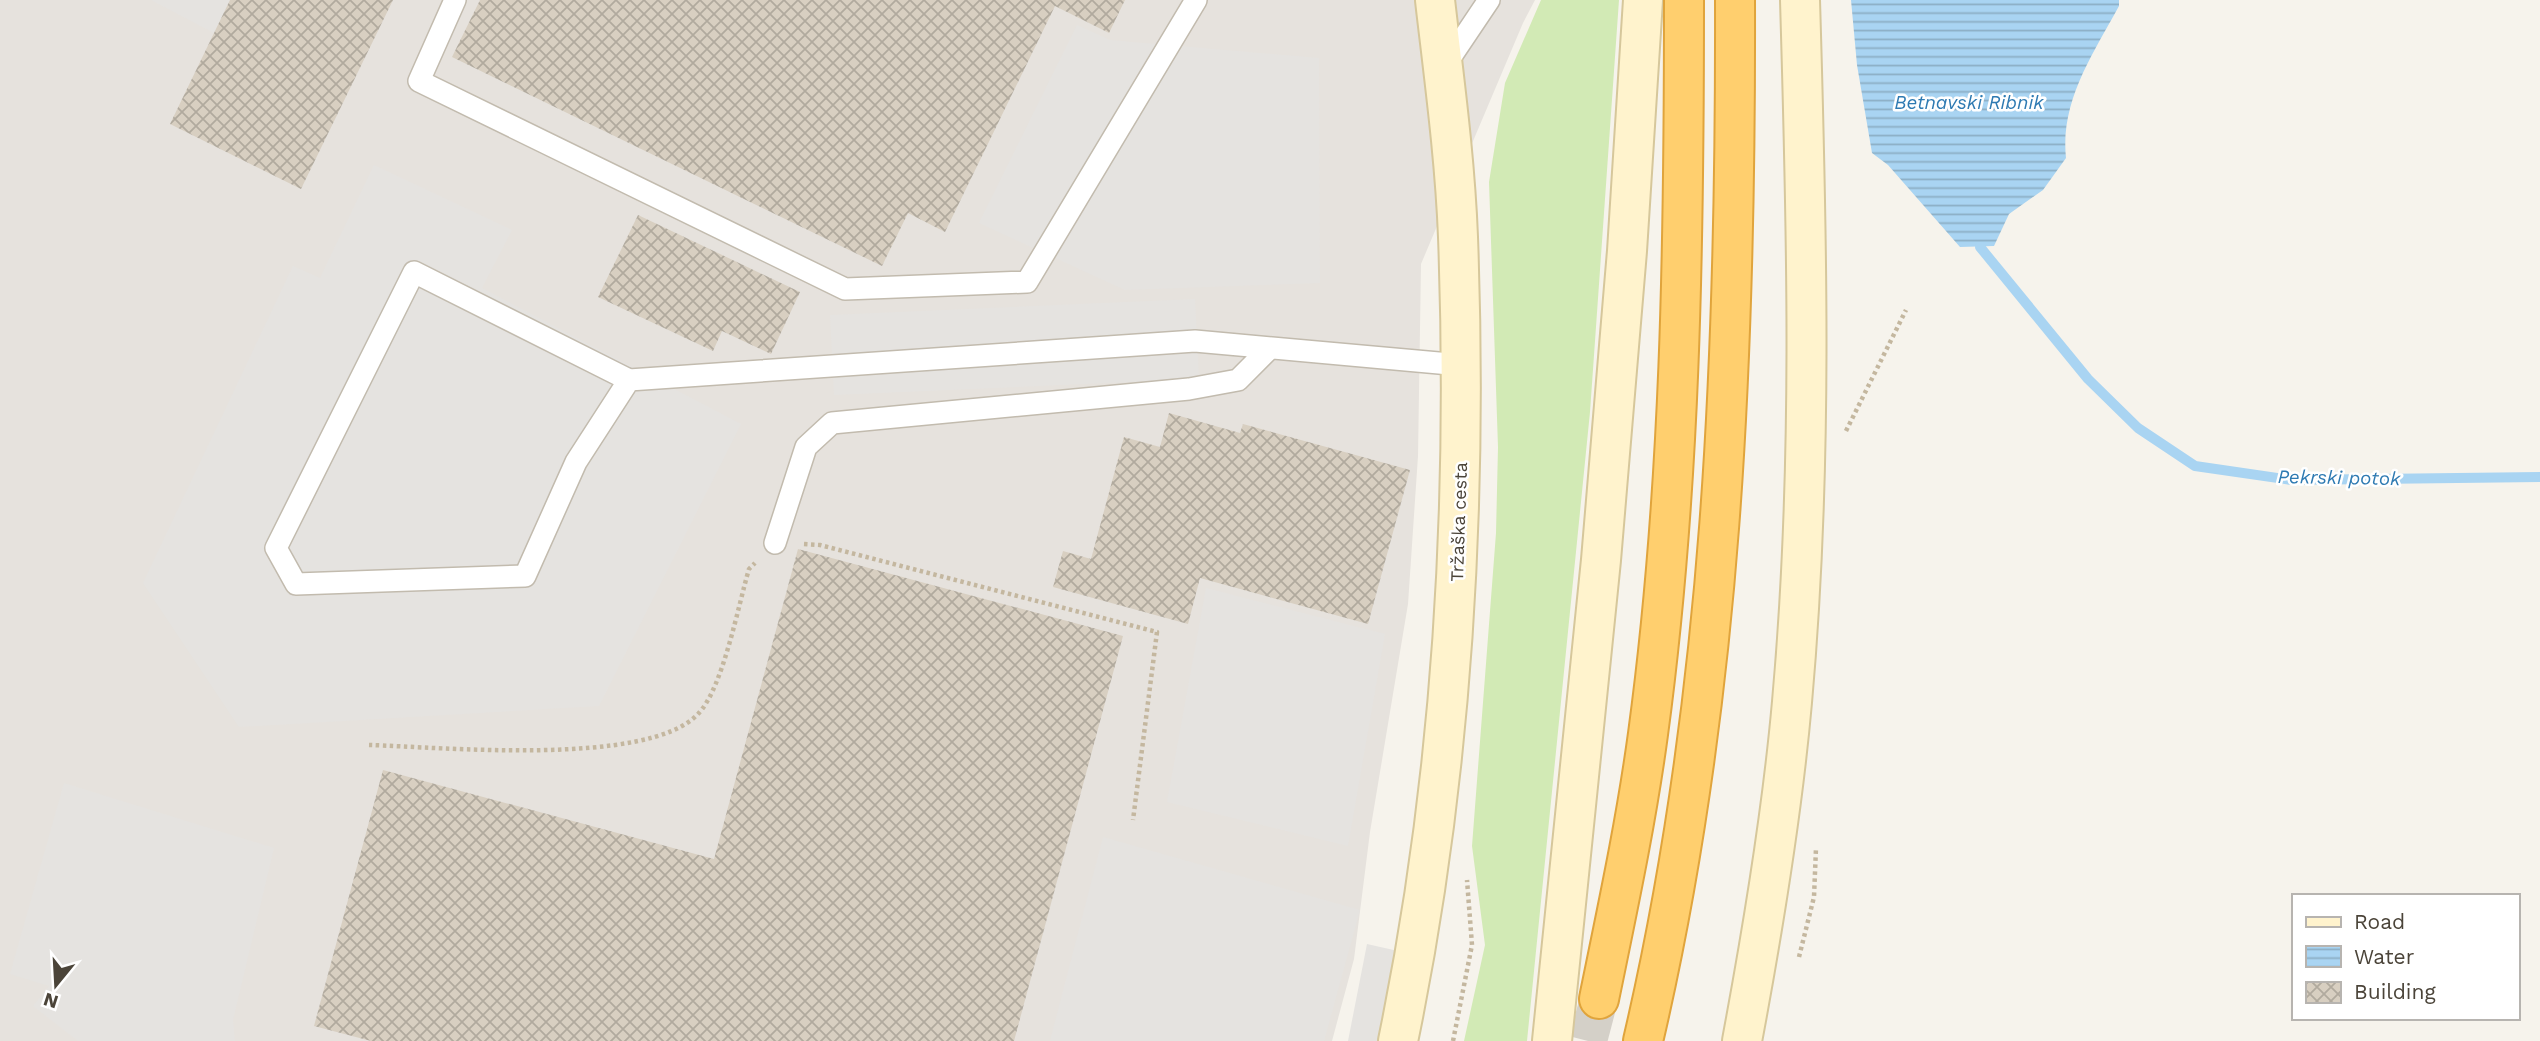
<svg xmlns="http://www.w3.org/2000/svg" width="2540" height="1041" font-family="'Work Sans',sans-serif">
<defs>
<pattern id="water-rules" width="6" height="5" patternUnits="userSpaceOnUse" patternTransform="scale(1.75)"><rect width="6" height="5" fill="#a9d4f2"/><path d="M0 2.5h6" fill="none" stroke="#8caec5"/></pattern>
<pattern id="building-cross-hatch" width="8" height="8" patternUnits="userSpaceOnUse" patternTransform="scale(1.75)"><rect width="8" height="8" fill="#d8cfc1"/><path d="M0 0l8 8M0 8l8-8" fill="none" stroke="#b1aa9e"/></pattern>
</defs>
<rect width="100%" height="100%" fill="#f6f3ec"/>
<!-- industrial -->
<path fill="#e6e2dd" d="M0,0H1535L1523,23L1421,264L1418,456L1408,604L1370,832L1354,959L1332,1041H0Z"/>
<!-- grass -->
<path fill="#d2eab5" d="M1541,0H1619L1590,412L1527,1041H1464L1485,945L1472,846L1496,533L1498,447L1489,182L1505,83Z"/>
<!-- parking -->
<path fill="#e5e3e0" d="M151,0H230L214,33Z
M1077,25L1110,40L1319,58L1320,283L1125,290L979,223Z
M374,165L512,230L482,288L741,424L599,706L239,727L143,583L293,266L320,278Z
M1195,299L1199,379L834,395L830,315Z
M1206,588L1385,634L1348,846L1167,802Z
M64,783L274,848L233,1020L235,1041H78L33,1006L49,986L10,974Z
M1103,837L1360,910L1324,1041H1050Z
M1367,944L1398,951L1380,1041H1348Z"/>
<!-- water -->
<path fill="url(#water-rules)" d="M1851,0H2119V6C2093,54 2060,101 2066,158L2043,190L2009,214L1994,246L1960,247L1888,165L1872,153L1857,65Z"/>
<g fill="none" stroke-linecap="round" stroke-linejoin="round">
<!-- stream -->
<path stroke="#a9d4f2" stroke-width="10" d="M1980,247L2088,379L2138,428L2195,466L2291,480L2540,477"/>
</g>
<!-- building -->
<path fill="url(#building-cross-hatch)" d="M230,0H393L301,189L170,124Z
M480,0H1125L1109,33L1055,6L945,232L908,213L882,266L452,57Z
M638,215L800,292L771,354L722,331L713,351L598,297Z
M1169,413L1240,433L1243,424L1410,470L1368,624L1200,578L1188,624L1053,587L1063,551L1091,559L1124,437L1160,447Z
M798,549L1123,636L1014,1041H371L314,1026L383,770L714,859Z"/>
<g fill="none" stroke-linecap="round" stroke-linejoin="round">
<!-- highway-tunnel -->
<path stroke="#d4d0c8" stroke-width="38" stroke-dasharray="38 19" stroke-linecap="butt" d="M1588,1041L1599,999"/>
<!-- lane casing -->
<g stroke="#c2bbae" stroke-width="24">
<path id="lane" d="M455,0L419,81L845,289L1027,282L1196,0
M1444,67L1489,0
M629,380L576,462L525,576L296,584L276,548L414,272L629,380L1195,341L1461,365
M775,543L806,447L832,423L1189,389L1238,380L1270,348"/>
</g>
<!-- secondary casing -->
<g stroke="#d6c79b" stroke-width="42">
<path id="secondary" d="M1398,1041C1453,776 1468,507 1458,237C1455,158 1444,78 1435,0
M1552,1041L1601,560L1627,251L1643,0
M1742,1041C1763,929 1782,815 1792,702C1813,469 1807,234 1800,0"/>
</g>
<!-- highway casing -->
<g stroke="#e0a43c" stroke-width="42">
<path id="highway" d="M1599,999C1617,911 1636,823 1648,734C1681,490 1684,245 1684,0
M1643,1041C1723,699 1736,350 1735,0"/>
</g>
<!-- path -->
<path stroke="#c4b79f" stroke-width="4.5" stroke-dasharray="3.5 3.5" stroke-linecap="butt" d="M1846,431L1906,310
M804,544L820,545L1157,632L1133,820
M369,745C442,747 648,767 698,714C723,688 738,606 749,569L755,563
M1799,957L1814,897L1816,848
M1453,1041L1472,945L1467,880"/>
<!-- lane -->
<use href="#lane" stroke="#fff" stroke-width="21"/>
<!-- secondary -->
<use href="#secondary" stroke="#fff3cd" stroke-width="38"/>
<!-- highway -->
<use href="#highway" stroke="#ffcf6e" stroke-width="38"/>
</g>
<g text-anchor="middle" stroke-width="5" stroke-linejoin="round" paint-order="stroke">
<!-- street labels -->
<g font-size="18" fill="#4b4439" stroke="#fff">
<text transform="translate(1459 522) rotate(-88)" y="6">Tržaška cesta</text>
</g>
<!-- water labels -->
<g font-size="19" font-style="italic" fill="#2e7ab2" stroke="#fff">
<text x="1969" y="109">Betnavski Ribnik</text>
<text transform="translate(2339 477) rotate(1)" y="7">Pekrski potok</text>
</g>
</g>
<!-- legend -->
<rect x="2292" y="894" width="228" height="126" fill="#ffffff" stroke="#b7b4b0" stroke-width="2"/>
<rect x="2306" y="917" width="35" height="10" fill="#fff3cd" stroke="#b7b4b0" stroke-width="2"/>
<text x="2354" y="929" font-size="21" fill="#4b4439">Road</text>
<rect x="2306" y="946" width="35" height="21" fill="url(#water-rules)" stroke="#b7b4b0" stroke-width="2"/>
<text x="2354" y="964" font-size="21" fill="#4b4439">Water</text>
<rect x="2306" y="982" width="35" height="21" fill="url(#building-cross-hatch)" stroke="#b7b4b0" stroke-width="2"/>
<text x="2354" y="999" font-size="21" fill="#4b4439">Building</text>
<!-- north arrow -->
<g transform="translate(56 985) rotate(198)" stroke="#ffffff" stroke-width="5" paint-order="stroke">
<path d="M0-5L12 26L0 18L-12 26Z" fill="#4b4439"/>
<text y="-10" font-size="19" font-weight="bold" text-anchor="middle" fill="#4b4439">N</text>
</g>
</svg>
